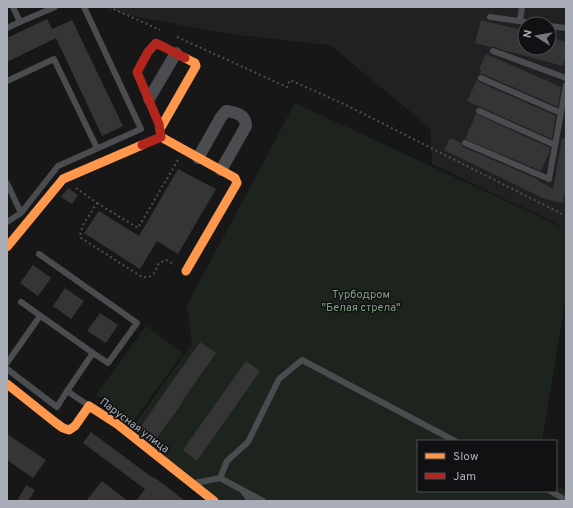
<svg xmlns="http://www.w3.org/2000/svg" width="573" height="508" font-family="Overpass,sans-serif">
<rect width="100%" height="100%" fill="#171717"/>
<!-- built -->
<path fill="#212123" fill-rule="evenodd" d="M109,7H566V228L432,164L430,128L330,45L247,36L218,32L122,14ZM525,24H549V48H525Z"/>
<!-- green -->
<path fill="#1d241e" d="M295,103L566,229V296L542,441H418V491H556V486L566,491V501H220L130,431L192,344L187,305Z
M146,326L183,353L133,422L96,395Z"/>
<!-- building -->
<path fill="#353536" d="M47,19L52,29L72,20L123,126L102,136L56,38L7,62V38Z
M481,20L525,31V48H549V37L566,42V56L563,66L503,50L495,47H491L475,43Z
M486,54L561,87L558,107L483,74H480L481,71L479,70Z
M477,80L479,82L556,116L552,139L467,101Z
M476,114L550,148L549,153L541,171L465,139Z
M450,138L461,143V145L463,147L537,179V180L553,189L562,138H566V184L563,203L545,199L444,150Z
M178,169L216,189L178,254L157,241L140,269L84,233L99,211L139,236Z
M68,188L78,195L72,204L61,197Z
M33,265L51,278L38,296L20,283Z
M65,288L84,301L71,319L53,306Z
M100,313L118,325L106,343L87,331Z
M200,342L216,353L182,401L183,402L155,440L139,429Z
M246,361L260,371L197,461L183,450Z
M91,432L153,478L154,477L185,501H136L145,489L83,443Z
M7,434L46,460L33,478L7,460Z
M102,481L128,501H86Z
M26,485L35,490L28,501H17Z"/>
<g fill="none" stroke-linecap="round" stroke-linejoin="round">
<!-- path -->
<path stroke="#4d4e52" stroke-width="2" stroke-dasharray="2 3" stroke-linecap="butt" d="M109,7L160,30
M177,37L287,87L290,80L348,106L566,216
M76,188L97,203L83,225L80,235L81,238L142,277H149L154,273L159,263L166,260L175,265
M97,203L138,228L178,160"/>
<!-- lane -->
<path stroke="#4b4c50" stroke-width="6" d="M13,7L20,22L55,7
M490,17L540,24
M520,21L522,7
M549,26L566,28
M7,28L20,22
M493,51L566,78
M481,78L561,113
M7,81L54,59L97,148
M479,111L555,145
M465,143L549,179L566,85
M7,183L21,213
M7,222L21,213L58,166L141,129L84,7
M39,254L137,323L108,363L93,353
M21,302L93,353L67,391L88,405
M7,363L40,316
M7,369L57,407L67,391
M220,478L227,461L248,442L279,379L302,360L455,441
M195,483L220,478L263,501
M243,491L250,501
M550,491L566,500"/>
<!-- street -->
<path stroke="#4b4c50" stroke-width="12" d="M149,99L176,53
M198,158L221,117L226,111C236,112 246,115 246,126L221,170"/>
<!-- slow -->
<path stroke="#ff974d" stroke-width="9" d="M160,129L196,66L195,63L185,58
M161,137L235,178L237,183L186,271
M7,247L63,179L142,145
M7,384L56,423L63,428L69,430L75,426L89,406L117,424L214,501"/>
<!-- jam -->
<path stroke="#b3261e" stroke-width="9" d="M142,145L161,137L159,124L137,72L148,52L156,43L185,58"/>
</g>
<g text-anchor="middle" stroke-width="3" stroke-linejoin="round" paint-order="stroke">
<!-- park labels -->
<g font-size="11" fill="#7fa381" stroke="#111113">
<text x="361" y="298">Турбодром<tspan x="361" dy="13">"Белая стрела"</tspan></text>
</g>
<!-- street labels -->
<g font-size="11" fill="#a8adb8" stroke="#111113">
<text transform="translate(135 425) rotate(37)" y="4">Парусная улица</text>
</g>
</g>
<!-- border -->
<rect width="573" height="508" fill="none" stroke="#a8adb8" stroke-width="16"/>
<!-- legend -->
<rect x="417" y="440" width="140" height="52" fill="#111113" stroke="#4d4f55"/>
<rect x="425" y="453" width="20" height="6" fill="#ff974d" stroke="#4d4f55"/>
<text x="453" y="460" font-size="12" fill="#a8adb8">Slow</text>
<rect x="425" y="473" width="20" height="6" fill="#b3261e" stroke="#4d4f55"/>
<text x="453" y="480" font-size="12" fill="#a8adb8">Jam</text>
<!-- north arrow -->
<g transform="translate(537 36) rotate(282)"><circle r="19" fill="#111113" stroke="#4d4f55"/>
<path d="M0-3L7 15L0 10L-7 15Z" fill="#757880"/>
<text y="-6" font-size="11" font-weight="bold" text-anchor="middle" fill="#a8adb8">N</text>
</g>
</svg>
